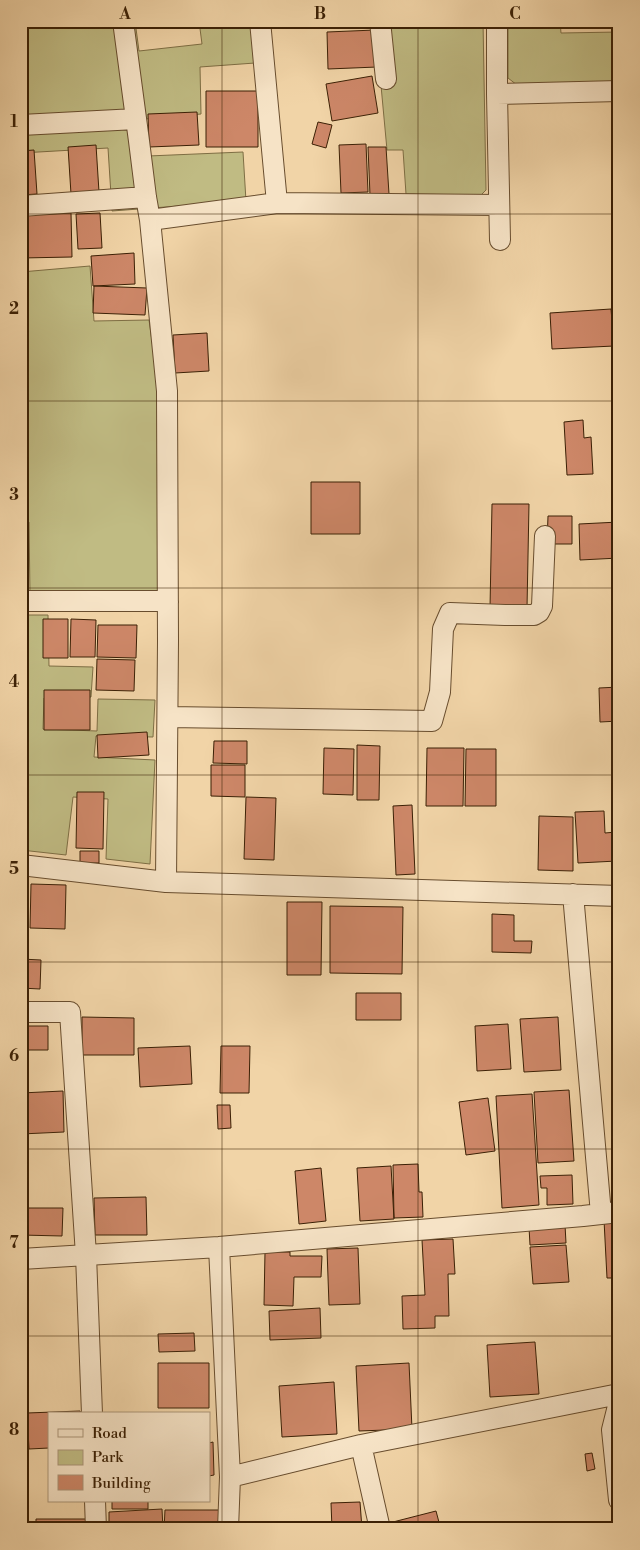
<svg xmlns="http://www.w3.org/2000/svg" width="640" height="1550" font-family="'Libre Bodoni',serif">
<rect width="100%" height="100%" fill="#f1d4a7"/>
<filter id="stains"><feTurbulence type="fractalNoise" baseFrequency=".004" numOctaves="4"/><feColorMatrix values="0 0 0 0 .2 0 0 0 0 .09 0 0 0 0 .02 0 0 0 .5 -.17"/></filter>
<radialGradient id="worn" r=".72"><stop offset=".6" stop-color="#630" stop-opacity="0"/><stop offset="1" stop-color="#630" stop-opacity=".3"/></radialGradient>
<!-- green -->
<path fill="#c0bb83" stroke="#7e6e44" d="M21,21H135L139,51L202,44L199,21H251L255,63L200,67L201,114L145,119L148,156L243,152L246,201L112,211L108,148L21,153Z
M375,21H483L486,190L481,195L406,194L403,150H387Z
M508,21H560L561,33L619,32V83L517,85L508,78Z
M90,266L94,321L149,320L160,397L163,596L30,595L29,522L21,521V272Z
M25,615H48L49,666L93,667L91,697L44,698L43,729L97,731L98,699L155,700L153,737L96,736L94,757L155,760L150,864L106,859L108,799L73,797L66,855L21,850V696L27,695Z"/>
<!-- building -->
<path fill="#cd8768" stroke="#3b2005" d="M560,21H589V23L561,24Z
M375,30L377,67L328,69L327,32Z
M372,76L378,113L332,121L326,84Z
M206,91H258V147H206Z
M197,112L199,145L149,147L148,114Z
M318,122L332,125L326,148L312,144Z
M366,144L368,192L341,193L339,145Z
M96,145L99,192L71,194L68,147Z
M368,147H386L389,194L370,195Z
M34,150L37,194L21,195V151Z
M71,213L72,257L21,258V215Z
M100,213L102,248L78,249L76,214Z
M134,253L135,284L93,286L91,256Z
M94,286L147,288L145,315L93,313Z
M611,309L614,346L552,349L550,313Z
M207,333L209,371L175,373L173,335Z
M583,420L584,438L591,437L593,474L567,475L564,422Z
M311,482H360V534H311Z
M492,504H529L527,608H490Z
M548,516H572V544H547Z
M21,520H27V535H21Z
M619,522V558L580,560L579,524Z
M21,537H25V578H21Z
M43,619H68V658H43Z
M71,619L96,620L95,657H70Z
M98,625H137L136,658L97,657Z
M97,659L135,660L134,691L96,690Z
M619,687V721L600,722L599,688Z
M44,690H90V730H44Z
M147,732L149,755L98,758L97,735Z
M214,741H247V764L213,763Z
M357,745L380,746L379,800H357Z
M324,748L354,749L353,795L323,794Z
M427,748H464L463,806H426Z
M466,749H496V806H465Z
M211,765H245V797L211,796Z
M77,792H104L103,849L76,848Z
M246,797L276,798L274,860L244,859Z
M412,805L415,874L396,875L393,806Z
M604,811L605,833L616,832L617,861L578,863L575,812Z
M613,814H619V825H613Z
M539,816L573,817V871L538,870Z
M80,851H99V863H80Z
M31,884L66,885L65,929L30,928Z
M287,902H322L321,975H287Z
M330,906L403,907L402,974L330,973Z
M492,914L514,915V941H532L531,953L492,952Z
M21,959L41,960L40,989L21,988Z
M356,993H401V1020H356Z
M82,1017L134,1018V1055H82Z
M558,1017L561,1070L524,1072L520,1019Z
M508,1024L511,1069L477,1071L475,1026Z
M22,1026H48V1050H22Z
M190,1046L192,1084L140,1087L138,1048Z
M221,1046H250L249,1093H220Z
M569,1090L574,1161L538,1163L534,1092Z
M63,1091L64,1132L21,1134V1093Z
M532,1094L539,1205L502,1208L496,1096Z
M488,1098L495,1151L466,1155L459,1102Z
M217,1105H230L231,1128L218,1129Z
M418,1164L419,1192H422L423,1217L394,1218L393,1165Z
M391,1166L394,1219L360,1221L357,1168Z
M321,1168L326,1221L299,1224L295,1171Z
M572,1175L573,1204L547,1205V1188H541L540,1176Z
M146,1197L147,1235H95L94,1198Z
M21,1208H63L62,1236L21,1235Z
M604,1220H619V1278H607Z
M565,1225L566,1243L530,1245L529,1227Z
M453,1239L455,1274H448L449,1316H435V1328L403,1329L402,1296L425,1295L422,1240Z
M566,1245L569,1282L533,1284L530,1247Z
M358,1248L360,1304L329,1305L327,1249Z
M265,1252H290V1256H322L321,1277H294L293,1306L264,1305Z
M320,1308L321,1338L270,1340L269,1311Z
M194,1333L195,1351L159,1352L158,1334Z
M619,1340V1372H618L613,1341Z
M535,1342L539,1394L490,1397L487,1345Z
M158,1363H209V1408H158Z
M409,1363L412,1429L359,1431L356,1366Z
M334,1382L337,1434L282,1437L279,1386Z
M80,1411L81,1414H49V1448L29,1449L27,1413Z
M213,1442L214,1475L209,1476V1443Z
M21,1448H26L28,1484H21Z
M592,1453L595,1469L587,1471L585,1454Z
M21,1486H23L25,1523H21Z
M112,1501H148V1509H112Z
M360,1502L362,1529H332L331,1503Z
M162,1509L163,1529H109V1512Z
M165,1510H220V1529H164Z
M436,1511L440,1526L430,1529H395L393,1522Z
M36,1519H87V1529H36Z"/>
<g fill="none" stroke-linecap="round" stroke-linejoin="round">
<!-- minor casing -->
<g stroke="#684d2e" stroke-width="22">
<path id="minor" d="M123,21L139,141L146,197L150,220L167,391L168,641L166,882
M380,21L386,79
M497,21V94
M21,125L136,119
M277,203L499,205
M21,206L146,197
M150,220L277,203L260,21
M500,240L497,94L619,91
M21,601H167L168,602
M168,717L432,721L440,692L443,629L450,613L505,615H534L539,612L542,606L545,536
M21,865L166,882L619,896
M573,894L601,1214
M21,1012H70L86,1255L92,1414
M219,1247L230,1477
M21,1259L219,1247L583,1216L619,1212
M619,1402L612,1430L619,1500
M95,1501L96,1529
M228,1529L230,1477L361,1445
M380,1529L361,1445L619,1394"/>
</g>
<!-- minor -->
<use href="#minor" stroke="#f6e3c6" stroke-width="20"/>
</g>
<!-- grid -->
<path fill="none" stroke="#3b2005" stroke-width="1" stroke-opacity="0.55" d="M222,21V1529M418,21V1529M21,214H619M21,401H619M21,588H619M21,775H619M21,962H619M21,1149H619M21,1336H619"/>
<!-- margin -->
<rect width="640" height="1550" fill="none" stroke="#f1d4a7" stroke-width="55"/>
<!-- legend -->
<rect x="48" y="1412" width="162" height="90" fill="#f6e3c6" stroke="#ab9579"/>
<rect x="58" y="1429" width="25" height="8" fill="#f6e3c6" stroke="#ab9579"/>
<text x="92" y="1438" font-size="15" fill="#3b2005">Road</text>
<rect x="58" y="1450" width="25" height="15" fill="#c0bb83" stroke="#ab9579"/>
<text x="92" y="1462" font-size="15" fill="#3b2005">Park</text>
<rect x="58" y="1475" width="25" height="15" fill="#cd8768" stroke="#ab9579"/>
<text x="92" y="1488" font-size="15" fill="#3b2005">Building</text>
<rect x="28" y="28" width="584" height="1494" fill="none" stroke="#3b2005" stroke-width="2"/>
<g font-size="16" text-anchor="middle" font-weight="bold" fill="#3b2005">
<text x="125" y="19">A</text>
<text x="320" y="19">B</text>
<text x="515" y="19">C</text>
<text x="14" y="127">1</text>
<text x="14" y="314">2</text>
<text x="14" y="500">3</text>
<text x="14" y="687">4</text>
<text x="14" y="874">5</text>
<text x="14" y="1061">6</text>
<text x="14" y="1248">7</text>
<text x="14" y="1435">8</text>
</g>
<rect width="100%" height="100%" filter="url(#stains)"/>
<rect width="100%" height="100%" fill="url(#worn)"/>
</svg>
